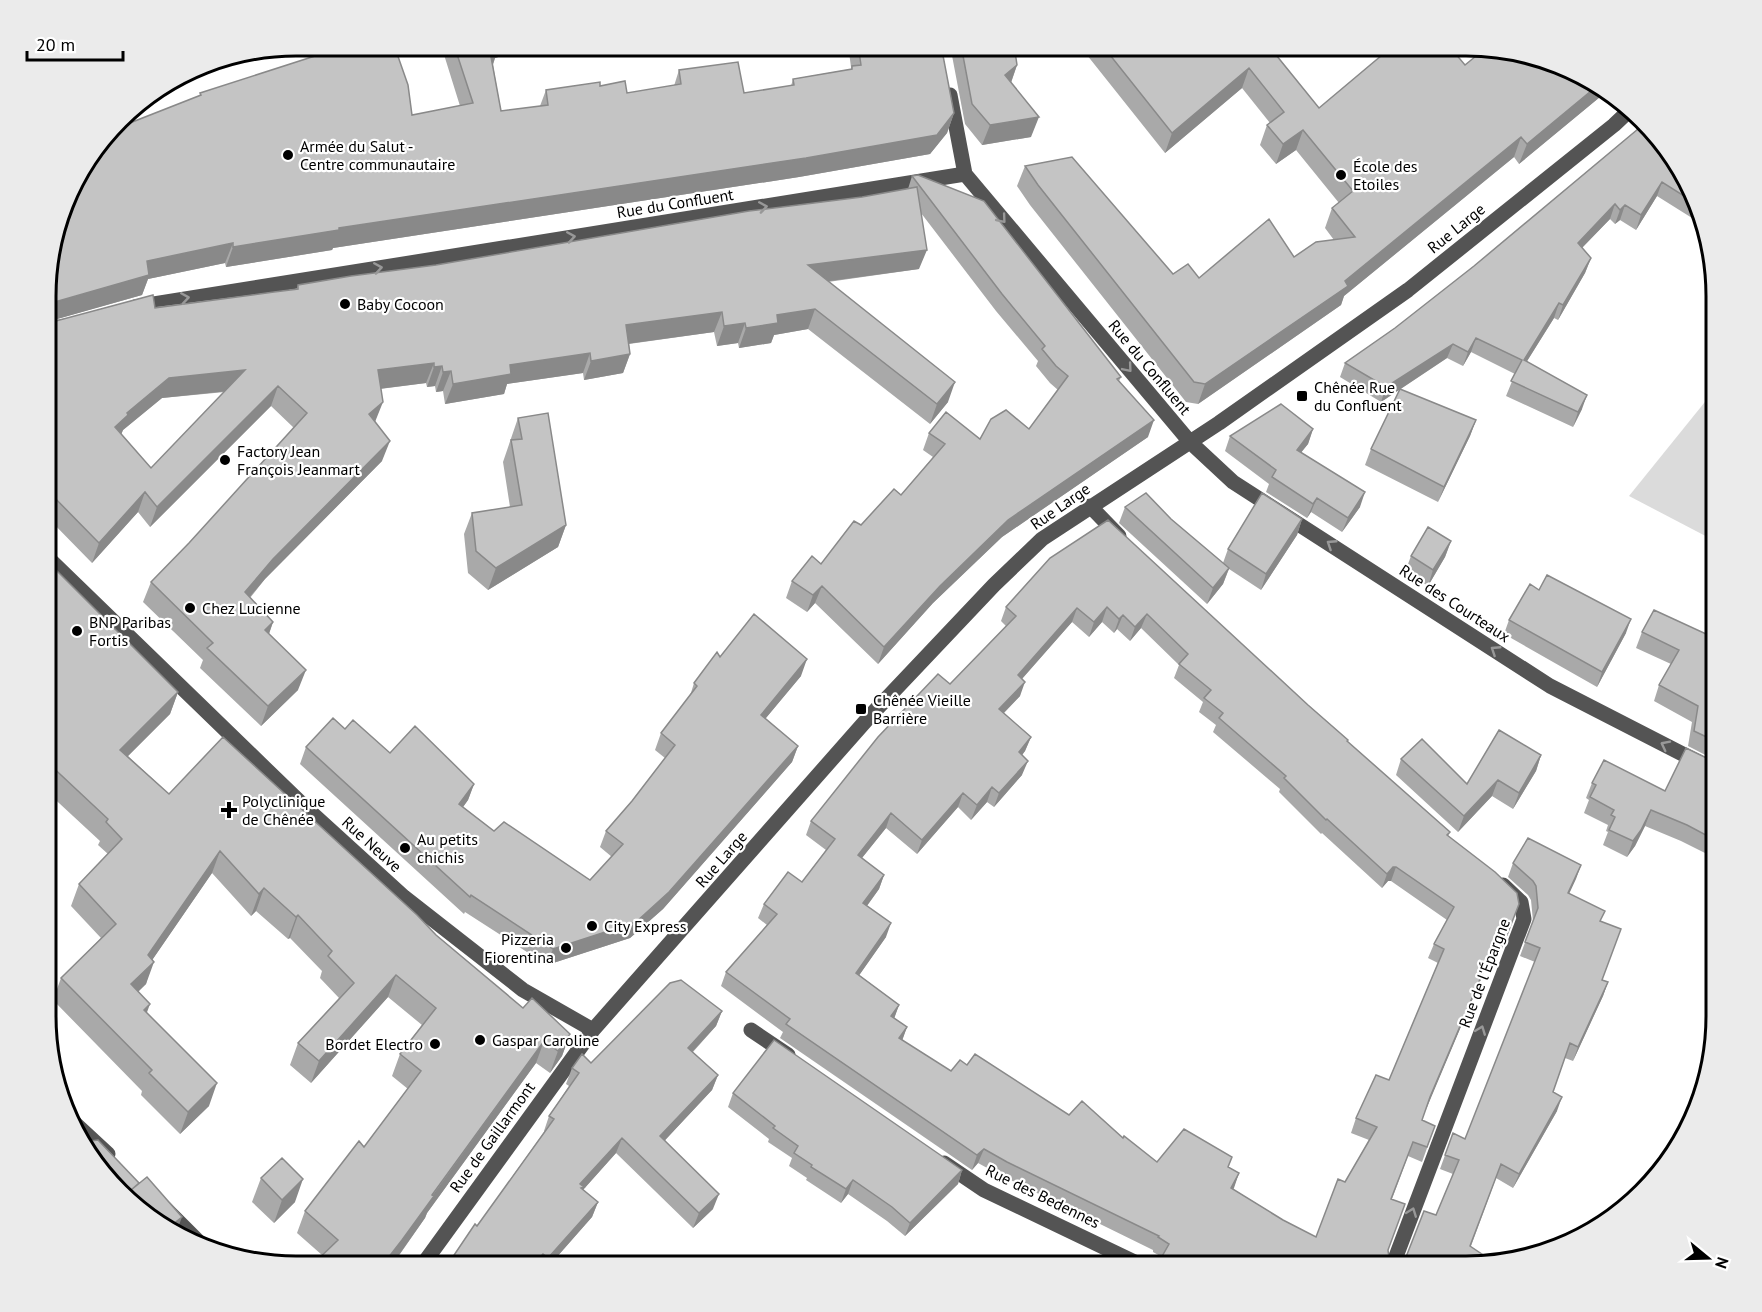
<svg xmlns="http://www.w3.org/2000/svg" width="1762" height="1312" font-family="'PT Sans',sans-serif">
<rect width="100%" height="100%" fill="#fff"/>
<!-- green -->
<path fill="#dbdbdb" d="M1717,387V542L1629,496Z"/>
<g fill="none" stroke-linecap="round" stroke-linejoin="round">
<!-- major casing -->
<g stroke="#dbdbdb" stroke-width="18">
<path id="major" d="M214,59L216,58"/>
</g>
<!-- minor -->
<path stroke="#545454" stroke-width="15" d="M950,95L965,174L1190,442L1233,482L1550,686L1700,763
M135,307L965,174
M1090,506L1119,536
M47,557L304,806L404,897L523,990L593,1030
M751,1030L788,1055
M68,1117L108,1154
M944,1163L984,1190L1145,1267
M165,1208L206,1249
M421,1267L593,1030L870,716L994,585L1042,539L1219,423L1408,290L1614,125L1632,108
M1392,1267L1524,919L1521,902L1503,885"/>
<!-- major -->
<use href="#major" stroke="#000" stroke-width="15"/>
</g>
<!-- wall -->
<path fill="#a9a9a9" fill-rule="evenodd" d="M441,45H528L527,48L495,58L493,65L501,111L540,106L546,90L600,86L627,93L674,86L679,70L744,93L791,86L793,79L851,69V67L848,45H941L954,113L947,133L930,154L799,177L333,248L332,250L226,267L225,263L148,279L142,295L53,320L274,292L297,289L298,285L436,265L862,197L908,189L912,176L1121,377L1119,381L1148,437L1002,537L933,603L878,664L815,603L807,612L786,598L792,581L821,564L861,525L901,495L933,457L923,450L929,433L980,439L1029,429L1058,390L1050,383L1036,366L1038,361L996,311L921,213L919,269L828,282L948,402L930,424L808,329L774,335L771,343L739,348L738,343L717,346L714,332L629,344L630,354L623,373L584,380L583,373L507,384L504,394L445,404L443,391L436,392L435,386L427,387L426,383L380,389L375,422L382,461L265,579L250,598L273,622L269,634L298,690L261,726L200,668L203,660L143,602L151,582L189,543L294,428L271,406L150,527L138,512L92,563L47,517V263L199,96L200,93L412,115L460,106ZM225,392L151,468L121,434L123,430L162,398Z
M950,45H1014L1017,65L1011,83L1031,137L982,145L965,124Z
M1079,45H1268L1319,108L1465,65L1562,64L1606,92L1519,164L1514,157L1344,296L1341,305L1198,404L1186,402L1030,205L1017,186L1025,166L1173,274L1199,278L1294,257L1334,240L1325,228L1332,208L1339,203L1296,150L1276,164L1260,145L1267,125L1270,123L1242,88L1165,153Z
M1644,124L1691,185L1700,223L1657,196L1636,230L1620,220L1615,224L1610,219L1582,248L1591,258L1585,273L1558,320L1554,318L1527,361L1582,409L1573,427L1506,396L1515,374L1471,352L1463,366L1447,358L1381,402L1340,377L1345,363L1395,328L1474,266Z
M518,418L566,525L558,547L488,590L468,573L464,534L472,513L510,507L503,462Z
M1476,420L1470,436L1438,502L1365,465L1371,449Z
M1313,429L1308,444L1301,452L1360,507L1342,532L1311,512L1307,518L1266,492L1269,484L1225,451L1230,436Z
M1125,507L1171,519L1223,563L1228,549L1302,519L1297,535L1261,590L1229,569L1223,584L1207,604L1119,523Z
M1451,541L1445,557L1428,586L1405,572L1411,556Z
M1050,558L1308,705L1348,740L1347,741L1450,832L1448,836L1519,904L1502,949L1495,946L1426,1108L1422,1120L1435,1126L1422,1162L1408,1156L1392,1199L1388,1250L1389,1258L1393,1262H1399L1406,1257L1436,1215L1453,1174L1440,1169L1453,1133L1465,1139L1535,962L1520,956L1533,921L1531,900L1528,895L1508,877L1513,863L1581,865L1569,893L1602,921V980L1608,982L1603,996L1573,1061L1565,1058L1553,1092L1557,1111L1513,1188L1496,1178L1471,1246L1466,1267L1162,1257L1153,1252V1250L1002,1176L978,1163L972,1170L780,1038L783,1032L721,986L726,972L767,925L758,918L764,904L802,882L826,850L806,835L811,821L950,684L1006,626L1001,621L1006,607ZM1072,622L1089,637L1102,622L1114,633L1117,629L1130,641L1141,628L1179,665L1174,678L1203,702L1199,712L1216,725L1213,732L1280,789L1279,792L1321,834L1322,833L1382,888L1388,881H1391L1447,920L1434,944L1428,958L1438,963L1389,1080L1356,1118L1351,1133L1369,1140L1345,1182L1316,1237L1283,1220L1233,1189L1239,1173L1228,1167L1157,1162L1123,1138L1069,1115L967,1065L951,1071L902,1040L907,1027L894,1018L899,1005L859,975L886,937L867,906L879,889L884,875L862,858L886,828L917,854L958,807L971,820L987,802L994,807L1022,775V755L1025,751L1031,737L1004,713L1020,696L1022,679Z
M47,561L178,692L170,714L128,756L169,794L436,935L523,1008L570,1034L562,1056L550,1073L536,1063L427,1213L425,1218L391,1267L311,1266L322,1255L297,1233L305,1211L364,1147L408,1089L392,1076L400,1054L422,1025L388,997L311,1083L290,1065L298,1043L339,998L320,978L322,971L290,938L288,939L256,911L251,916L212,873L152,960L146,984L138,992L147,1013L209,1106L180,1134L141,1095L142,1091L53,1000L61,978L101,938L71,906L79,884L108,854L98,845L100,841L46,791Z
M1509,620L1626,633L1597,687L1504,634Z
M1642,632L1717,639V761L1688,746L1692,722L1654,701L1659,685L1671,664L1636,648Z
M720,657L801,676L765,719L798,746L792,762L663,909L630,938L547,965L465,912L464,914L300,764L306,747L345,729L390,753L474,784L468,800L463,807L494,831L590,880L612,857L600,847L606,831L632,801L665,758L655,750L661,733L690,696L694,683Z
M1541,755L1536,771L1513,809L1492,796L1458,832L1396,775L1401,759L1467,784Z
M1717,763V859L1681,841L1645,826L1635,846L1627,857L1603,845L1608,832L1606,831L1608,825L1584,813L1589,800L1586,798L1592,783L1665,791Z
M722,1011L716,1026L693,1052L718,1075L712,1090L665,1140L713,1209L693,1228L616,1153L583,1190L598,1202L592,1217L548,1267H446L477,1226L544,1132V1131L549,1116L569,1086L566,1084L572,1068L591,1063Z
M733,1093L962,1170L958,1184L905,1236L887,1221L848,1194L841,1203L806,1180L807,1178L789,1166L792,1158L768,1142L769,1139L728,1107Z
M82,1142L176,1233L131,1205Z
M261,1178L295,1202L274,1223L252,1202Z"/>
<!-- shaded-wall -->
<path fill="#898989" d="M492,45H528L527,48L495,58L489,75Z
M1017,65L1010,85L1005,75Z
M1249,68L1242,88L1165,153L1172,133Z
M1597,86L1606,92L1519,164L1527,144Z
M954,113L947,133L930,154L799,177L333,248L332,250L226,267L233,247Z
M1039,117L1031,137L982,145L990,125Z
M1303,130L1296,150L1276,164L1283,144Z
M1521,137L1514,157L1344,296L1341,305L1198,404L1205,384L1345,281Z
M1662,182L1657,196L1636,230L1641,215Z
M1615,204L1610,219L1573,257L1578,243Z
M1625,205L1620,220L1615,224L1620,210Z
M233,243L225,263L148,279L142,295L47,322L48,304L147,261Z
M927,250L919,269L800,285L808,265Z
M1591,258L1585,273L1558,320L1563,305Z
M1559,303L1554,318L1519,374L1524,360Z
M815,309L808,329L774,335L771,343L739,348L746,328L777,315Z
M722,312L714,332L619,345L626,325Z
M745,323L738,343L717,346L724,326Z
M1476,338L1471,352L1463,366L1468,352Z
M1453,344L1447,358L1381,402L1386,387Z
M590,353L583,373L507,384L504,394L445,404L453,384L510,365Z
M630,354L623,373L584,380L591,361Z
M434,363L426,383L370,390L378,370Z
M442,366L435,386L427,387L434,367Z
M245,370L238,390L162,398L123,430L121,435L115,427L127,413L169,378Z
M451,371L443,391L436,392L443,372Z
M955,382L948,402L930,424L937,404Z
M278,386L271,406L150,527L157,507Z
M1587,395L1582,409L1573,427L1578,412Z
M383,402L375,422L369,414Z
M1154,420L1148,437L1002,537L933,603L878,664L884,647L940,586L1008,520Z
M1476,420L1470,436L1438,502L1444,487Z
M1313,429L1308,444L1292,464L1297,450Z
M390,441L382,461L265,579L237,612L245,592L273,559Z
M145,492L138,512L92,563L99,543Z
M1365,492L1360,507L1342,532L1348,518Z
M1317,498L1311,512L1307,518L1313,504Z
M1302,519L1297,535L1261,590L1266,574Z
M566,525L558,547L488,590L496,568Z
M1451,541L1445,557L1428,586L1433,570Z
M1229,568L1223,584L1207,604L1213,588Z
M822,586L815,603L807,612L813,595Z
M1107,607L1102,622L1089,637L1094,622Z
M1077,608L1072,622L1013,689L1018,675Z
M1147,614L1141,628L1130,641L1135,627Z
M1123,615L1117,629L1114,633L1119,619Z
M1631,619L1626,633L1597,687L1602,672Z
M273,622L266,642L265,630Z
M807,659L801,676L755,731L761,715Z
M306,670L298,690L261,726L268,706Z
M1025,682L1020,696L994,723L999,709Z
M178,692L170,714L112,772L120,750Z
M1031,737L1025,751L1014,766L1019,752Z
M798,746L792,762L663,909L630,938L547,965L553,949Z
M1541,755L1536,771L1513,809L1519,793Z
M1028,761L1022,775L994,807L999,793Z
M1498,780L1492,796L1458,832L1464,816Z
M474,784L468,800L453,821L459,804Z
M992,787L987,802L971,820L977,805Z
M963,793L958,807L917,854L922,840Z
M1651,810L1645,826L1635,846L1627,857L1633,841Z
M891,813L886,828L853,869L858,855Z
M220,851L212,873L144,972L154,962L146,984L123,1006L131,984L148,955Z
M1581,865L1576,879L1563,907L1568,893Z
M1393,867H1396L1391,881H1388L1382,888L1387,874Z
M884,875L879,889L858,918L863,903Z
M264,888L256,911L251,916L259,894Z
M55,909L49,925L46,929V919Z
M298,915L290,938L288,939L296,917Z
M891,923L886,937L851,987L856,973Z
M1500,932L1495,946L1425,1112L1430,1097Z
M396,975L388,997L311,1083L319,1061Z
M1608,982L1603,996L1573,1061L1578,1047Z
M150,1004L142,1026L144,1010Z
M899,1005L894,1019L891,1016Z
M722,1011L716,1026L682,1063L688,1048Z
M907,1027L902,1041L899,1038Z
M570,1034L562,1056L550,1073L558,1051Z
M544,1041L536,1063L427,1213L425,1218L394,1262L391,1267H381Z
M718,1075L712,1090L655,1151L660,1136Z
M217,1083L209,1106L180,1134L188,1112Z
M1562,1097L1557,1111L1513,1188L1519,1174Z
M622,1138L616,1153L582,1191L580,1184Z
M984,1149L978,1163L972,1170L977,1155Z
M962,1170L958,1184L905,1236L910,1223Z
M1239,1173L1234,1188L1226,1202L1231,1188Z
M303,1179L295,1202L274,1223L282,1200Z
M853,1180L848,1194L841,1203L846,1189Z
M719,1194L713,1209L693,1228L699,1213Z
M598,1202L592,1217L548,1267H545L548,1258Z
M182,1217L176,1233L168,1228Z
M543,1254L539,1267H531Z"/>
<!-- building -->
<path fill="#c4c4c4" stroke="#898989" stroke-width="1.5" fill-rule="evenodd" d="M349,45H394L408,85L412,115L473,103L454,45H494L496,55L491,57L501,111L548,105L546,90L600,82V86L625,81L627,93L681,84L679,70L738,62L744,93L794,85L793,79L852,69V66L861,65L858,45H941L954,113L937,135L806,158L339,228V230L233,247V243L147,261L149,275L48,304L47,305V263L78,171L112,130L201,95L200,93Z
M961,45H1014L1017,65L1005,75L1039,117L990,125L972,104Z
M1102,45H1268L1319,108L1394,45L1449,46L1465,65L1487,47L1562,64L1597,86L1527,144L1521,137L1345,281L1348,286L1205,384L1194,382L1038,185L1025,166L1072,157L1173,274L1188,264L1199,278L1269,219L1294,257L1316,242L1355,237L1332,208L1353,191L1303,130L1283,144L1267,125L1284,112L1249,68L1172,133Z
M1644,124L1691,185L1695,203L1662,182L1641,215L1625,205L1620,210L1615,204L1578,243L1591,258L1563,305L1559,303L1524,360L1587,395L1578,412L1511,381L1522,360L1476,338L1468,352L1453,344L1386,387L1345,363L1395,328L1474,266Z
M918,175L984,201L1121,377L1117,379L1154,420L1008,520L940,586L884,647L822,586L813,595L792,581L812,556L821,564L854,521L861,525L894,489L901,495L945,444L929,433L946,412L980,439L991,419L1006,410L1029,429L1068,376L1056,366L1042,349L1045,346L1002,294L912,176Z
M917,187L927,250L808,265L955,382L937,404L815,309L777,315L778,323L746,328L745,323L724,326L722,312L626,325L630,354L591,361L590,353L510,365L511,374L453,384L451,371L443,372L442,366L434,367V363L378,370L383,402L369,414L390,441L273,559L245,592L273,622L265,630L306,670L268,706L207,648L213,643L151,582L189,543L307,413L278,386L157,507L145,492L99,543L47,490V316L51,320L56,321L153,295L155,308L274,292L298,289V285L351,276L436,265L749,211L862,197ZM245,370L151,468L115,427L128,415L127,413L169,378Z
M1400,389L1476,420L1444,487L1371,449Z
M1281,404L1313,429L1297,450L1365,492L1348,518L1317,498L1313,504L1272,477L1276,470L1230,436Z
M548,413L566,525L496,568L476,551L472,513L522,505L511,440L522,439L518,418Z
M1146,493L1171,519L1229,568L1213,588L1125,507Z
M1262,493L1302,519L1266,574L1228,549Z
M1108,520L1308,705L1348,740L1347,741L1450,832L1447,835L1495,872L1517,893L1519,904L1507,935L1500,932L1430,1097L1422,1120L1435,1126L1427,1147L1413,1142L1391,1199L1405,1204L1388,1250L1389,1258L1393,1262H1399L1406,1257L1424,1211L1436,1215L1459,1160L1445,1155L1453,1133L1465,1139L1540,948L1525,942L1538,908L1536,886L1533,881L1513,863L1528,838L1581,865L1568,893L1605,911L1600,921L1621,929L1602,980L1608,982L1578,1047L1570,1043L1553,1092L1562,1097L1519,1174L1501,1164L1470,1246L1492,1261L1466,1267H1156L1169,1244L1158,1237L1159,1236L1007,1162L984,1149L977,1155L786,1024L790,1019L726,972L777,914L764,904L788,872L802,882L835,839L811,821L878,737L938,674L950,684L1016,616L1006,607L1050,558ZM1107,607L1119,619L1123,615L1135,627L1147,614L1188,654L1179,664L1211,690L1204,698L1223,713L1219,718L1286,776L1284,778L1326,820L1327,819L1387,874L1393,867H1396L1454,907L1434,944L1444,949L1389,1080L1376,1075L1356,1118L1377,1127L1345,1182L1338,1179L1316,1237L1283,1220L1231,1188L1239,1173L1228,1167L1232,1157L1184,1129L1157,1162L1124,1136L1123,1138L1082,1101L1069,1115L975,1054L967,1065L960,1060L951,1071L899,1038L907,1027L891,1016L899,1005L856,973L891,923L863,903L884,875L858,855L891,813L922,840L963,793L977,805L992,787L999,793L1028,761L1019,752L1031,737L999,709L1025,682L1018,675L1077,608L1094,622Z
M1428,527L1451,541L1433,570L1411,556Z
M47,561L178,692L120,750L169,794L223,737L417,915L436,935L523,1008L532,998L570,1034L558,1051L544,1041L432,1195L434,1196L402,1240L381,1267L311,1266L338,1240L305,1211L359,1141L364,1147L421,1071L400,1054L436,1008L396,975L319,1061L298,1043L354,983L328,956L332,951L298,915L296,917L264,888L259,894L220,851L148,955L154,962L131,984L150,1004L144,1010L217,1083L188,1112L149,1073L152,1070L61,978L116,924L79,884L122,839L106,822L108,819L46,761Z
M1547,575L1631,619L1602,672L1509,620L1530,584L1539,590Z
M1654,610L1717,639V742L1694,731L1698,706L1659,685L1679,650L1642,632Z
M754,614L807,659L761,715L798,746L669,892L636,922L553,949L471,895L470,897L306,747L333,718L345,729L353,720L390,753L415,726L474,784L459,804L494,831L504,822L590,880L623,844L606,831L632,801L675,745L661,733L697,686L694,683L717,652L720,657Z
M1499,730L1541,755L1519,793L1498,780L1464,816L1401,759L1422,739L1467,784Z
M1686,748L1717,763V841L1687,825L1651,810L1641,830L1633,841L1609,830L1615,817L1611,815L1614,810L1590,797L1596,785L1592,783L1604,760L1665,791Z
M46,901L55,909L46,919Z
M681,980L722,1011L688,1048L718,1075L660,1136L719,1194L699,1213L622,1138L580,1184L584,1187L581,1188L598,1202L548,1258L543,1254L531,1267H446L475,1224L477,1226L554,1119L549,1116L579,1073L572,1068L582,1054L591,1063L670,983Z
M774,1040L962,1170L910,1223L892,1207L853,1180L846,1189L811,1167L812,1165L794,1153L798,1146L773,1128L775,1126L733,1093Z
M98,1140L139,1183L131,1190L147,1177L182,1217L168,1228L140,1211L126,1195L124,1197L82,1142Z
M282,1158L303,1179L282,1200L261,1178Z
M197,1242L202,1249L194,1244Z"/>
<!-- one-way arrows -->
<defs><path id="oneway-chevron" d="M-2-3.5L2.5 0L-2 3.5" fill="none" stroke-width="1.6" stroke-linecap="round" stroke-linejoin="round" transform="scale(1.5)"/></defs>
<g stroke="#989898">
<use href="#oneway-chevron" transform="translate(763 207) rotate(-9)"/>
<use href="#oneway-chevron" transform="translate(1002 219) rotate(50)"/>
<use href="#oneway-chevron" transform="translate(571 237) rotate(-9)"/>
<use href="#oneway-chevron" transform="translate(378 268) rotate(-9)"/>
<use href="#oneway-chevron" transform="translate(185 298) rotate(-9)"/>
<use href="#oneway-chevron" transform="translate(1128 368) rotate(50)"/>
<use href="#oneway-chevron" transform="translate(1331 544) rotate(-147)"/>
<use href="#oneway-chevron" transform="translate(1495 650) rotate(-147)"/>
<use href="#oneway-chevron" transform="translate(1665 745) rotate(-153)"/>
<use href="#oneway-chevron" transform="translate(1481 1030) rotate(-69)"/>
<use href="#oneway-chevron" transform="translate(1412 1212) rotate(-69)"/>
</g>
<!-- markers -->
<g fill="#000" stroke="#fff" stroke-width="2">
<circle cx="288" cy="155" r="6"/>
<circle cx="1341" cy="175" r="6"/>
<circle cx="345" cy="304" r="6"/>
<rect x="1296" y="390" width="12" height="12" rx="3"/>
<circle cx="225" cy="460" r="6"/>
<circle cx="190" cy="608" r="6"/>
<circle cx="77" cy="631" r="6"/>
<rect x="855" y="703" width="12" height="12" rx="3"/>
<path d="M226 801h6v6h6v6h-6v6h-6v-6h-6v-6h6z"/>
<circle cx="405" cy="848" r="6"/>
<circle cx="592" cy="926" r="6"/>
<circle cx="566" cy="948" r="6"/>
<circle cx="480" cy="1040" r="6"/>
<circle cx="435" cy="1044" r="6"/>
</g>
<g text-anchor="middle" stroke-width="4.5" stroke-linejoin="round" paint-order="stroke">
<!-- poi labels -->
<g font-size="16" fill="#000" stroke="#fff" text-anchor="start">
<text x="300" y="152">Armée du Salut -<tspan x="300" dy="18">Centre communautaire</tspan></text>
<text x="1353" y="172">École des<tspan x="1353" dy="18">Etoiles</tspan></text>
<text x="357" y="310">Baby Cocoon</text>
<text x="1314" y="393">Chênée Rue<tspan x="1314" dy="18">du Confluent</tspan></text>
<text x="237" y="457">Factory Jean<tspan x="237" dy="18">François Jeanmart</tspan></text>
<text x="202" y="614">Chez Lucienne</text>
<text x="89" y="628">BNP Paribas<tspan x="89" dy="18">Fortis</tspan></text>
<text x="873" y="706">Chênée Vieille<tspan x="873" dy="18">Barrière</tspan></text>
<text x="242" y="807">Polyclinique<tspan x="242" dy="18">de Chênée</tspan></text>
<text x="417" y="845">Au petits<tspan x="417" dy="18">chichis</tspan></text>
<text x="604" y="932">City Express</text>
<text x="554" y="945" text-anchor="end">Pizzeria<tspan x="554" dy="18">Fiorentina</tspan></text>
<text x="492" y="1046">Gaspar Caroline</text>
<text x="423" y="1050" text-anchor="end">Bordet Electro</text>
</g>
<!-- street labels -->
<g font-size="16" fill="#000" stroke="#fff">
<text transform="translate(675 203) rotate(-9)" y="6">Rue du Confluent</text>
<text transform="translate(1456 228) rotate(-39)" y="6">Rue Large</text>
<text transform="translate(1150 367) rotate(50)" y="6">Rue du Confluent</text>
<text transform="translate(1060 506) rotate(-35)" y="6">Rue Large</text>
<text transform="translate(1455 603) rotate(33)" y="6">Rue des Courteaux</text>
<text transform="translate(372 844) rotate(42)" y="6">Rue Neuve</text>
<text transform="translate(721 859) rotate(-49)" y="6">Rue Large</text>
<text transform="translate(1484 973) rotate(-69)" y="6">Rue de l'Épargne</text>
<text transform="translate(492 1137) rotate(-54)" y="6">Rue de Gaillarmont</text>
<text transform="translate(1043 1196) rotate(26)" y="6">Rue des Bedennes</text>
</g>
</g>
<!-- crop -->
<path d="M0 0H1762V1312H0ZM296 56H1466A240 240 0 0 1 1706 296V1016A240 240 0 0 1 1466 1256H296A240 240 0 0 1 56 1016V296A240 240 0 0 1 296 56Z" fill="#ebebeb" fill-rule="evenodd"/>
<path fill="none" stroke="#000" stroke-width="3" d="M296 56H1466A240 240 0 0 1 1706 296V1016A240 240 0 0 1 1466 1256H296A240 240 0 0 1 56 1016V296A240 240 0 0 1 296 56Z"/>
<!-- north arrow -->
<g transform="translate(1708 1258) rotate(109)" stroke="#ffffff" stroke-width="4.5" paint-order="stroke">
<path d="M0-4.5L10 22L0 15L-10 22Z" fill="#000000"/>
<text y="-9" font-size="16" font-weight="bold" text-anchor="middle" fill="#000000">N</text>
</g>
<!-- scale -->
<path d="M27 51v9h96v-9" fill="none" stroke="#000000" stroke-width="3"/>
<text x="36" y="51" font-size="18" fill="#000000" stroke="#ffffff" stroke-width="4.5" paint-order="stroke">20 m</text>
</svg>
